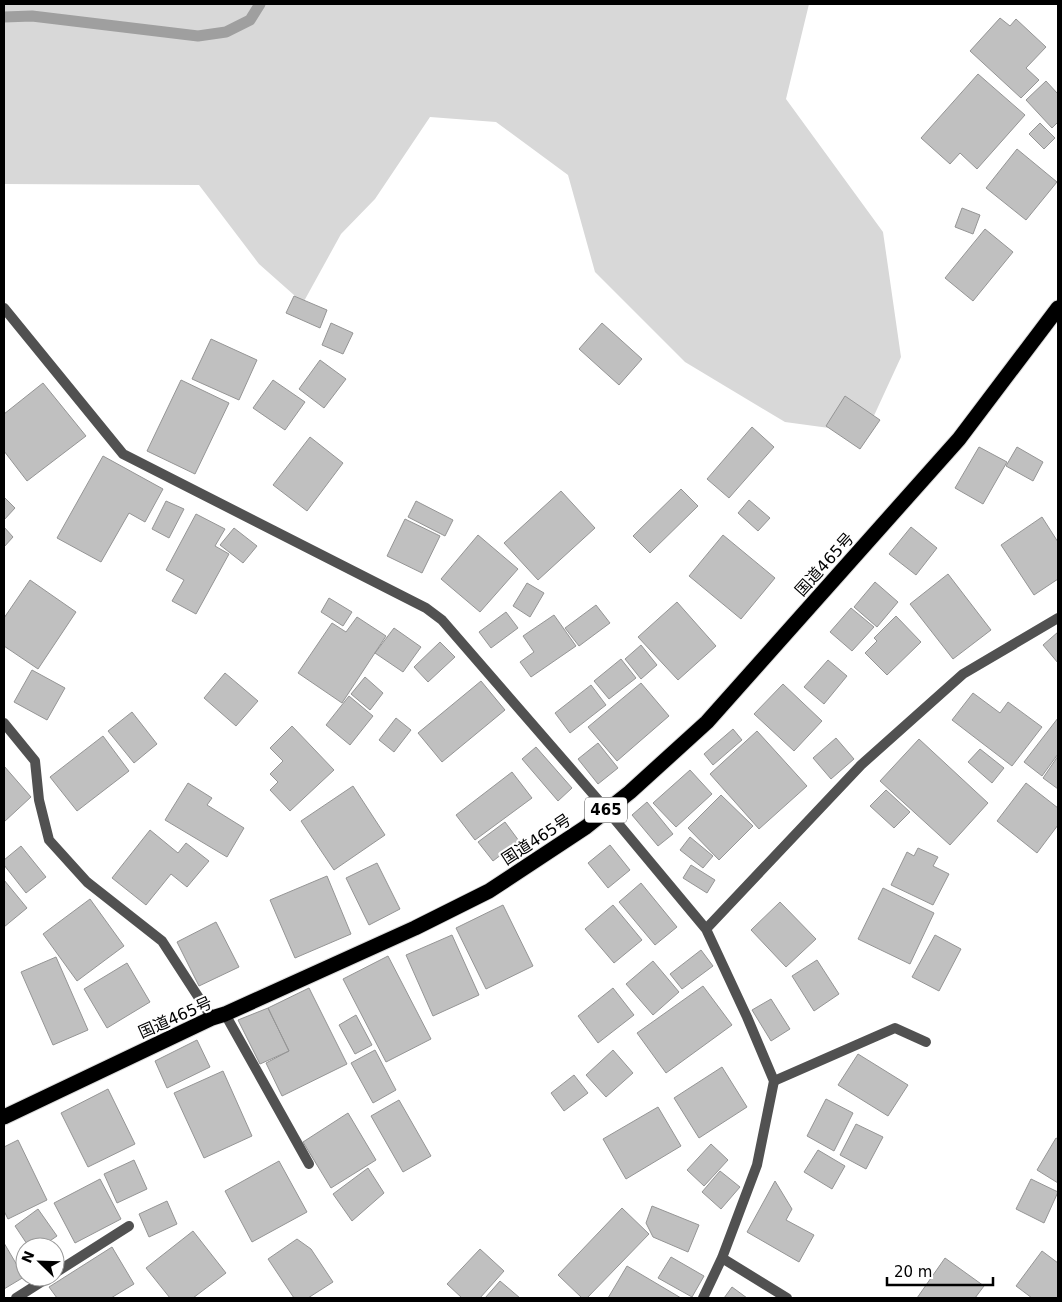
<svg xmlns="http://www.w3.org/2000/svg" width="1062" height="1302" font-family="'DejaVu Sans','Noto Sans JP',sans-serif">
<rect width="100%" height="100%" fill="#fff"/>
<!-- green -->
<path fill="#d8d8d8" d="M4,4H809L786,99L883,232L901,357L866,433L785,422L685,362L595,272L568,175L496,122L430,117L375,199L341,234L303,303L259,264L199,185L4,184Z"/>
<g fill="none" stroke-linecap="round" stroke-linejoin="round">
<!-- stream -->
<path stroke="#9f9f9f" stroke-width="11" d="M4,17L32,16L198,36L226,32L250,20L260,4"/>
</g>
<!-- building -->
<path fill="#c0c0c0" stroke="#959595" d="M1000,18L1010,26L1016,19L1046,47L1026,68L1039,80L1021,98L970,51Z
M978,74L1025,115L977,169L960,153L950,164L921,138Z
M1046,81L1058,94V122L1052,128L1026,100Z
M1040,123L1055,138L1044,149L1029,134Z
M1017,149L1057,182L1026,220L986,188Z
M962,208L980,215L973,234L955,227Z
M985,229L1013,252L973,301L945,278Z
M294,296L327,310L320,328L286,313Z
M331,323L353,333L343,354L322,345Z
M602,323L642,359L619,385L579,349Z
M211,339L257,360L239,400L192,379Z
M320,360L346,379L324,408L299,389Z
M181,380L229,403L195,474L147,451Z
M273,380L305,402L285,430L253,408Z
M43,383L86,436L27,481L4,451V414Z
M845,396L880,420L860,449L826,426Z
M752,427L774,447L729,498L707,479Z
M310,437L343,463L307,511L273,485Z
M979,447L1007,462L983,504L955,488Z
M1017,447L1043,462L1033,481L1006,466Z
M103,456L163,489L145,522L129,513L101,562L57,538Z
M681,489L698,506L650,553L633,536Z
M561,491L595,528L538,580L504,543Z
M4,497L15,508L4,520Z
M749,500L770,518L758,531L738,513Z
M166,501L184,509L169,538L152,529Z
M416,501L453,520L445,536L408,517Z
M196,514L225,529L215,546L229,554L196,614L172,601L184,580L166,570Z
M1042,517L1058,542V579L1034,595L1001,545Z
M405,519L440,536L422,573L387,556Z
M4,527L13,537L4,547Z
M911,527L937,548L916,575L889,554Z
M234,528L257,546L243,563L220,545Z
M478,535L518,569L480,612L441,579Z
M723,535L775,578L741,619L689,576Z
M948,574L991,630L953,659L910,604Z
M30,580L76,612L38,669L4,646V618Z
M875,582L898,602L877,627L854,607Z
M527,583L544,593L530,617L513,606Z
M329,598L352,612L343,626L321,612Z
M677,602L716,646L678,680L638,637Z
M596,605L610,623L579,646L565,628Z
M851,608L874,627L852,651L830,632Z
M506,612L518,628L491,648L479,632Z
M554,615L576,646L531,677L520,662L534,652L523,636Z
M896,616L921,642L887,675L865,653L877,641L874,638Z
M357,617L386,636L342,703L298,673L332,623L346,632Z
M394,628L421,647L403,672L375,653Z
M1058,632V663L1043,645Z
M440,642L455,657L428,682L414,667Z
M641,645L657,665L641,679L625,659Z
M621,659L636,678L609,699L594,681Z
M828,660L847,676L824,704L804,687Z
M32,670L65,688L47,720L14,702Z
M225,673L258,701L236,726L204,698Z
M365,677L383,693L370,710L351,694Z
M481,681L505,710L442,762L418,733Z
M641,683L669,716L617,761L588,727Z
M783,684L822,721L794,751L754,714Z
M591,685L606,705L570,733L555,713Z
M973,693L1000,713L1008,702L1042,727L1012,766L952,720Z
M349,696L373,716L350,745L326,725Z
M132,712L157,744L134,763L108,731Z
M396,718L411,730L394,752L379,740Z
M1058,718V754L1042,776L1024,762Z
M292,726L334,770L290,811L270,790L278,782L270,774L283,761L270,748Z
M733,729L742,740L713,765L704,754Z
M757,731L807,786L759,829L710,774Z
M103,736L129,771L77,811L50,777Z
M836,738L854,759L831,779L813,758Z
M919,739L988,803L950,845L880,781Z
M598,743L618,768L598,784L578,759Z
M536,747L572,788L558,801L522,759Z
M980,749L1004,768L992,783L968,762Z
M1058,756V789L1043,778Z
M4,766L31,797L4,822Z
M690,770L712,794L676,827L653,803Z
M512,772L532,798L475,840L456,815Z
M188,783L212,798L207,805L244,828L227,857L165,820Z
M1026,783L1058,808V825L1037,853L997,821Z
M353,786L385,835L334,870L301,821Z
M886,790L910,812L894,828L870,806Z
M721,795L753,826L719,860L688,828Z
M647,802L673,834L658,846L632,815Z
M505,822L519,841L493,861L478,842Z
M150,830L178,853L186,843L209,861L187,887L171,874L146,905L112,878Z
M690,837L713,856L703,868L680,850Z
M610,845L630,870L608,888L588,863Z
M21,846L46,877L26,893L4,865V860Z
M918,848L938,857L933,866L949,874L933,905L891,885L907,852L914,856Z
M377,863L400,909L369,925L346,878Z
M691,865L715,880L707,893L683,878Z
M327,876L351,934L295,958L270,900Z
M4,880L27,908L4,927Z
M641,883L677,927L655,945L619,902Z
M883,888L934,913L910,964L858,939Z
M90,899L124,946L77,981L43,934Z
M780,902L816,939L786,967L751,930Z
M503,905L533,966L486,989L456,928Z
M613,905L642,940L614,963L585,929Z
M216,922L239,967L199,986L177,942Z
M452,935L479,995L433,1016L406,955Z
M935,935L961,949L939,991L912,977Z
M701,950L713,966L682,989L670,974Z
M388,956L431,1039L386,1062L343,979Z
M56,957L88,1030L53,1045L21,972Z
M817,960L839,994L814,1011L792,976Z
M653,961L679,992L653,1015L626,984Z
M127,963L150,1002L107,1028L84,989Z
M703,986L732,1025L666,1073L637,1033Z
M309,988L347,1064L282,1096L266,1063L289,1051L268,1008Z
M613,988L634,1015L598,1043L578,1016Z
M771,999L790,1029L771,1041L752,1010Z
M268,1008L289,1051L260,1064L238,1020Z
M356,1015L372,1045L355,1054L339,1025Z
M197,1040L210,1067L167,1088L155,1061Z
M375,1050L396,1090L373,1103L351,1063Z
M613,1050L633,1073L606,1097L586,1075Z
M858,1054L908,1085L888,1116L838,1085Z
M722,1067L747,1107L699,1138L674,1098Z
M223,1071L252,1136L204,1158L174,1093Z
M574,1075L588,1093L564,1111L551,1093Z
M108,1089L135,1144L88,1167L61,1113Z
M826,1099L853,1113L834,1151L807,1136Z
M399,1100L431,1156L403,1172L371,1116Z
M658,1107L681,1146L626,1179L603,1139Z
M348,1113L376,1160L331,1188L303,1142Z
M856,1124L883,1137L866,1169L840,1155Z
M1056,1138L1058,1139V1183L1037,1170Z
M18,1140L47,1200L8,1219L4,1211V1147Z
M711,1144L728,1160L704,1186L687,1170Z
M818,1150L845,1166L832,1189L804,1172Z
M134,1160L147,1189L117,1203L104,1174Z
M279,1161L307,1212L252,1242L225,1191Z
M368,1168L384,1193L352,1221L333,1194Z
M720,1171L740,1187L721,1209L702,1192Z
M100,1179L121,1219L75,1243L54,1203Z
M1031,1179L1058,1192L1044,1223L1016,1209Z
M775,1181L792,1209L786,1220L814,1235L799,1262L747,1232Z
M167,1201L177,1224L149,1237L139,1214Z
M652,1206L699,1225L688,1252L653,1237L646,1223Z
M622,1208L649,1234L587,1298H582L558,1275Z
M38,1209L57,1236L41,1247H29L15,1226Z
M193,1231L226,1273L193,1298H170L146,1268Z
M297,1239L311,1249L333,1282L308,1298H294L268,1259Z
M4,1243L24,1277L4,1289Z
M112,1247L134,1284L111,1298H57L49,1287Z
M480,1249L504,1271L480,1298H462L447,1284Z
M1042,1251L1058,1263V1298H1032L1016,1286Z
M671,1257L704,1276L692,1297L658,1278Z
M945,1258L984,1286L975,1298H917Z
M627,1266L681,1298H608Z
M500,1281L520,1298H485Z
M732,1287L747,1298H724Z"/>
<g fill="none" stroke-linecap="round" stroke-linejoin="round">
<!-- highway casing -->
<g stroke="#dbdbdb" stroke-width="17">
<path id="highway" d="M4,1117L212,1018L225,1014L415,928L489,891L586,827L630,792L707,722L959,439L1058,308"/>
</g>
<!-- lane -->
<path stroke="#515151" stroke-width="10" d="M774,1081L895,1028L926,1042"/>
<!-- street -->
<path stroke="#515151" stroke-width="10" d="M4,308L123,454L426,608L442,620L606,809L706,929L747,1017L774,1081L757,1165L722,1258L703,1298
M4,723L35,761L39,800L49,840L87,882L162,941L212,1018
M706,929L861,765L963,674L1058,618
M225,1014L309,1164
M722,1258L787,1298
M55,1273L129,1226
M16,1298L49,1277"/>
<!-- highway -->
<use href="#highway" stroke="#000" stroke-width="15"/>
</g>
<g text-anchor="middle" stroke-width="4.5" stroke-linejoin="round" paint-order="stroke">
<!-- shield labels -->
<rect fill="#fff" stroke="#4c4c4c" stroke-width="1" x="585" y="797.5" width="42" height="25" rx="4"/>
<g font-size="15" font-weight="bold" fill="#000">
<text x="606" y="815">465</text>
</g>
<!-- street labels -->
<g font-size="16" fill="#000" stroke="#fff">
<text transform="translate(824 564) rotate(-48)" y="6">国道465号</text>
<text transform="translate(536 839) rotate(-33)" y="6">国道465号</text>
<text transform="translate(175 1017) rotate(-24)" y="6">国道465号</text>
</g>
</g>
<!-- border -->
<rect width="1062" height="1302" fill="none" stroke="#000000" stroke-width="10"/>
<!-- north arrow -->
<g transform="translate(40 1262) rotate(293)"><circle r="24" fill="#ffffff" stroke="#999999"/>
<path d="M0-4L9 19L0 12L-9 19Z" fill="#000000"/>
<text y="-8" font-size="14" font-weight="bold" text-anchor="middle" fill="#000000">N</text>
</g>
<!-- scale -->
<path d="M887 1277v8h106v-8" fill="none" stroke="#000000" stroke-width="2.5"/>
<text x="894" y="1277" font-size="15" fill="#000000" stroke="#ffffff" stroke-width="4" paint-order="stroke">20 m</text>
</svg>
